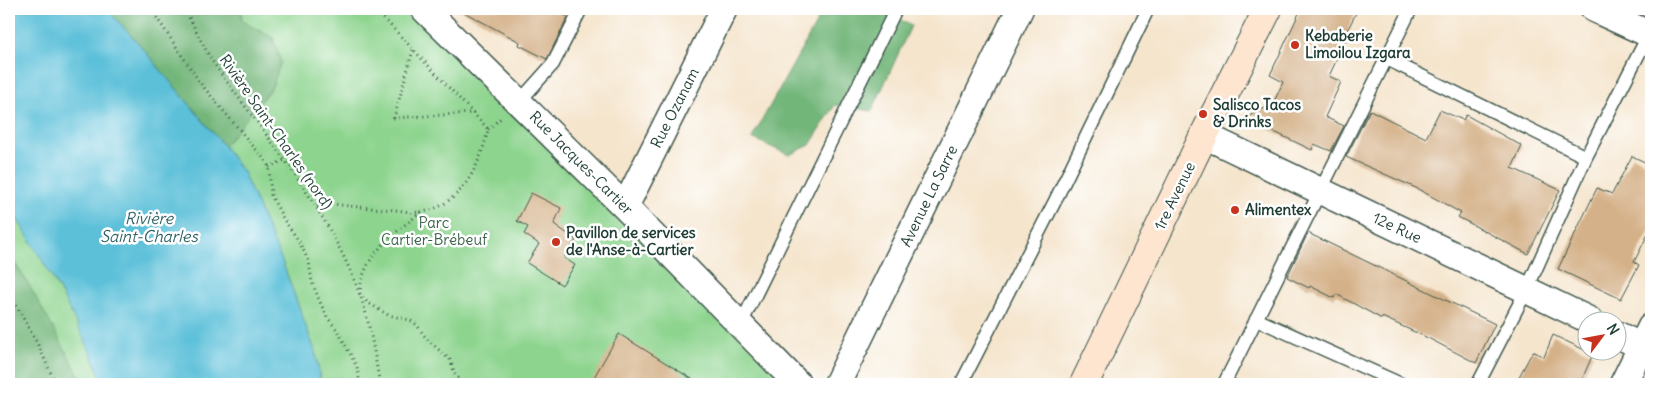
<svg xmlns="http://www.w3.org/2000/svg" width="1660" height="393" font-family="Delius,sans-serif">
<rect width="100%" height="100%" fill="#fff"/>
<filter id="ink" filterUnits="userSpaceOnUse"><feTurbulence type="fractalNoise" baseFrequency=".02" numOctaves="2"/><feDisplacementMap in="SourceGraphic" scale="10" xChannelSelector="R" yChannelSelector="G"/><feConvolveMatrix kernelMatrix="1 2 1 2 8 2 1 2 1" color-interpolation-filters="sRGB"/></filter>
<filter id="wash" filterUnits="userSpaceOnUse"><feTurbulence type="fractalNoise" baseFrequency=".0096" numOctaves="4" result="noise"/><feDisplacementMap in="SourceGraphic" scale="20" xChannelSelector="R" yChannelSelector="G"/><feGaussianBlur stdDeviation="1.12" result="paint"/><feColorMatrix in="noise" values="0 0 0 0 0 0 0 0 0 0 0 0 0 0 0 0 0 1.4 0 .05"/><feComposite in="paint" operator="in"/></filter>
<g filter="url(#wash)">
<rect width="100%" height="100%" fill="#f5e5cd"/>
<!-- green -->
<path fill="#8dd48e" stroke="#568861" d="M107,9H424L793,384H321L315,351L282,261L243,172L224,146L139,44Z
M9,205C44,263 80,320 103,384H9Z"/>
<!-- forest -->
<path fill="#72b679" stroke="#487a56" d="M107,9H241L242,21L273,38L281,62L272,87L224,146L139,44Z
M824,9H886V11L911,26L872,111L835,105L810,145L789,155L752,138Z
M9,254L29,285L84,384H14L9,372Z"/>
<!-- water -->
<path fill="#5bc0d9" stroke="#3d7e86" d="M9,9H107L139,44L224,146L243,172L282,261L315,351L321,384H103L93,357L59,289L9,205Z"/>
<g id="blocks">
<!-- building -->
<path fill="#d4b188" d="M458,9H552L568,17L547,59L519,45L520,42Z
M1301,9H1358L1348,29L1350,31L1329,76L1341,82L1325,117L1344,126L1331,151L1314,144L1312,150L1245,118L1273,104L1283,82L1270,75Z
M1370,110L1426,138L1440,110L1463,120L1466,115L1522,146L1512,168L1560,190L1528,254L1458,217L1461,213L1438,200L1416,188L1346,157Z
M1632,156L1651,165V228L1634,262L1639,265L1621,299L1558,269L1597,188L1612,194Z
M531,193L561,208L554,224L576,240L564,258L575,265L562,285L527,263L539,244L524,234L528,227L517,221Z
M1308,233L1495,324L1476,363L1430,339L1382,317V319L1336,294L1334,298L1310,286L1309,288L1287,277Z
M619,334L700,384H590Z
M1553,335L1593,354L1580,384H1515L1533,351L1544,357Z"/>
</g>
</g>
<g filter="url(#ink)">
<use href="#blocks" fill-opacity="0" stroke="#3f564b" stroke-width="1"/>
<g fill="none" stroke-linecap="round" stroke-linejoin="round">
<!-- lane casing -->
<g stroke="#3f564b" stroke-width="15">
<path id="lane" d="M1387,59L1586,157
M519,102L553,64L581,9
M1256,319L1401,384
M740,326L896,9
M961,384L1054,203L1148,9
M1224,384L1411,9
M1478,384L1527,289L1586,157L1649,34"/>
</g>
<!-- street casing -->
<g stroke="#3f564b" stroke-width="29">
<path id="street" d="M424,9L625,207L798,384
M1594,9L1651,35
M1204,135L1589,320
M625,207L724,9
M1618,335L1651,351
M837,384L1020,9
M1623,384L1651,327"/>
</g>
<!-- secondary casing -->
<g stroke="#3f564b" stroke-width="30">
<path id="secondary" d="M1084,384L1204,135L1268,9"/>
</g>
<!-- path -->
<path stroke="#3f564b" stroke-width="3" stroke-dasharray="1 4" stroke-linecap="butt" d="M151,9L201,84L264,159L269,167L271,195L284,220L299,241L309,262L312,282L320,302L327,317L338,331L357,367L360,384
M184,9C196,28 204,50 217,68C269,140 327,208 359,292C370,321 374,353 380,384
M413,50L394,118L473,113
M488,129L501,118
M269,167L285,160
M317,207L323,204H333C354,207 375,208 395,210C404,211 414,213 422,212C462,205 481,164 488,129L375,9
M421,212C394,234 361,256 360,294L367,302L388,315L410,320L417,325L426,338L450,360L455,374L463,384
M9,292L38,345L56,384
M369,384L379,381"/>
<!-- lane -->
<use href="#lane" stroke="#fff" stroke-width="12"/>
<!-- street -->
<use href="#street" stroke="#fff" stroke-width="26"/>
<!-- secondary -->
<use href="#secondary" stroke="#fde5d0" stroke-width="28"/>
</g>
</g>
<!-- markers -->
<g fill="#c8321e" stroke="#fff" stroke-width="2">
<circle cx="1295" cy="45" r="5"/>
<circle cx="1203" cy="114" r="5"/>
<circle cx="1235" cy="210" r="5"/>
<circle cx="556" cy="242" r="5"/>
</g>
<g text-anchor="middle" stroke-width="5" stroke-linejoin="round" paint-order="stroke">
<!-- poi labels -->
<g font-size="15" font-weight="bold" fill="#1f3d34" stroke="#fff" text-anchor="start">
<text x="1305" y="41">Kebaberie<tspan x="1305" dy="17">Limoilou Izgara</tspan></text>
<text x="1213" y="110">Salisco Tacos<tspan x="1213" dy="17">&amp; Drinks</tspan></text>
<text x="1245" y="215">Alimentex</text>
<text x="566" y="238">Pavillon de services<tspan x="566" dy="17">de l'Anse-à-Cartier</tspan></text>
</g>
<!-- street labels -->
<g font-size="15" fill="#1f3d34" stroke="#fff">
<text transform="translate(675 108) rotate(-63)" y="5">Rue Ozanam</text>
<text transform="translate(276 132) rotate(55)" y="5">Rivière Saint-Charles (nord)</text>
<text transform="translate(581 163) rotate(45)" y="5">Rue Jacques-Cartier</text>
<text transform="translate(929 196) rotate(-64)" y="5">Avenue La Sarre</text>
<text transform="translate(1175 196) rotate(-64)" y="5">1re Avenue</text>
<text transform="translate(1397 228) rotate(25)" y="5">12e Rue</text>
</g>
<!-- park labels -->
<g font-size="15" fill="#3a634a" stroke="#fff">
<text x="434" y="228">Parc<tspan x="434" dy="17">Cartier-Brébeuf</tspan></text>
</g>
<!-- water labels -->
<g font-size="16" font-style="italic" fill="#316466" stroke="#fff">
<text x="149" y="224">Rivière<tspan x="149" dy="18">Saint-Charles</tspan></text>
</g>
</g>
<!-- margin -->
<rect width="1660" height="393" fill="none" stroke="#fff" stroke-width="30"/>
<!-- north arrow -->
<g transform="translate(1602 336) rotate(58)"><circle r="24" fill="#ffffff" stroke="#a5b1ae"/>
<path d="M0-4L9 19L0 12L-9 19Z" fill="#c8321e"/>
<text y="-8" font-size="14" font-weight="bold" text-anchor="middle" fill="#1f3d34">N</text>
</g>
</svg>
